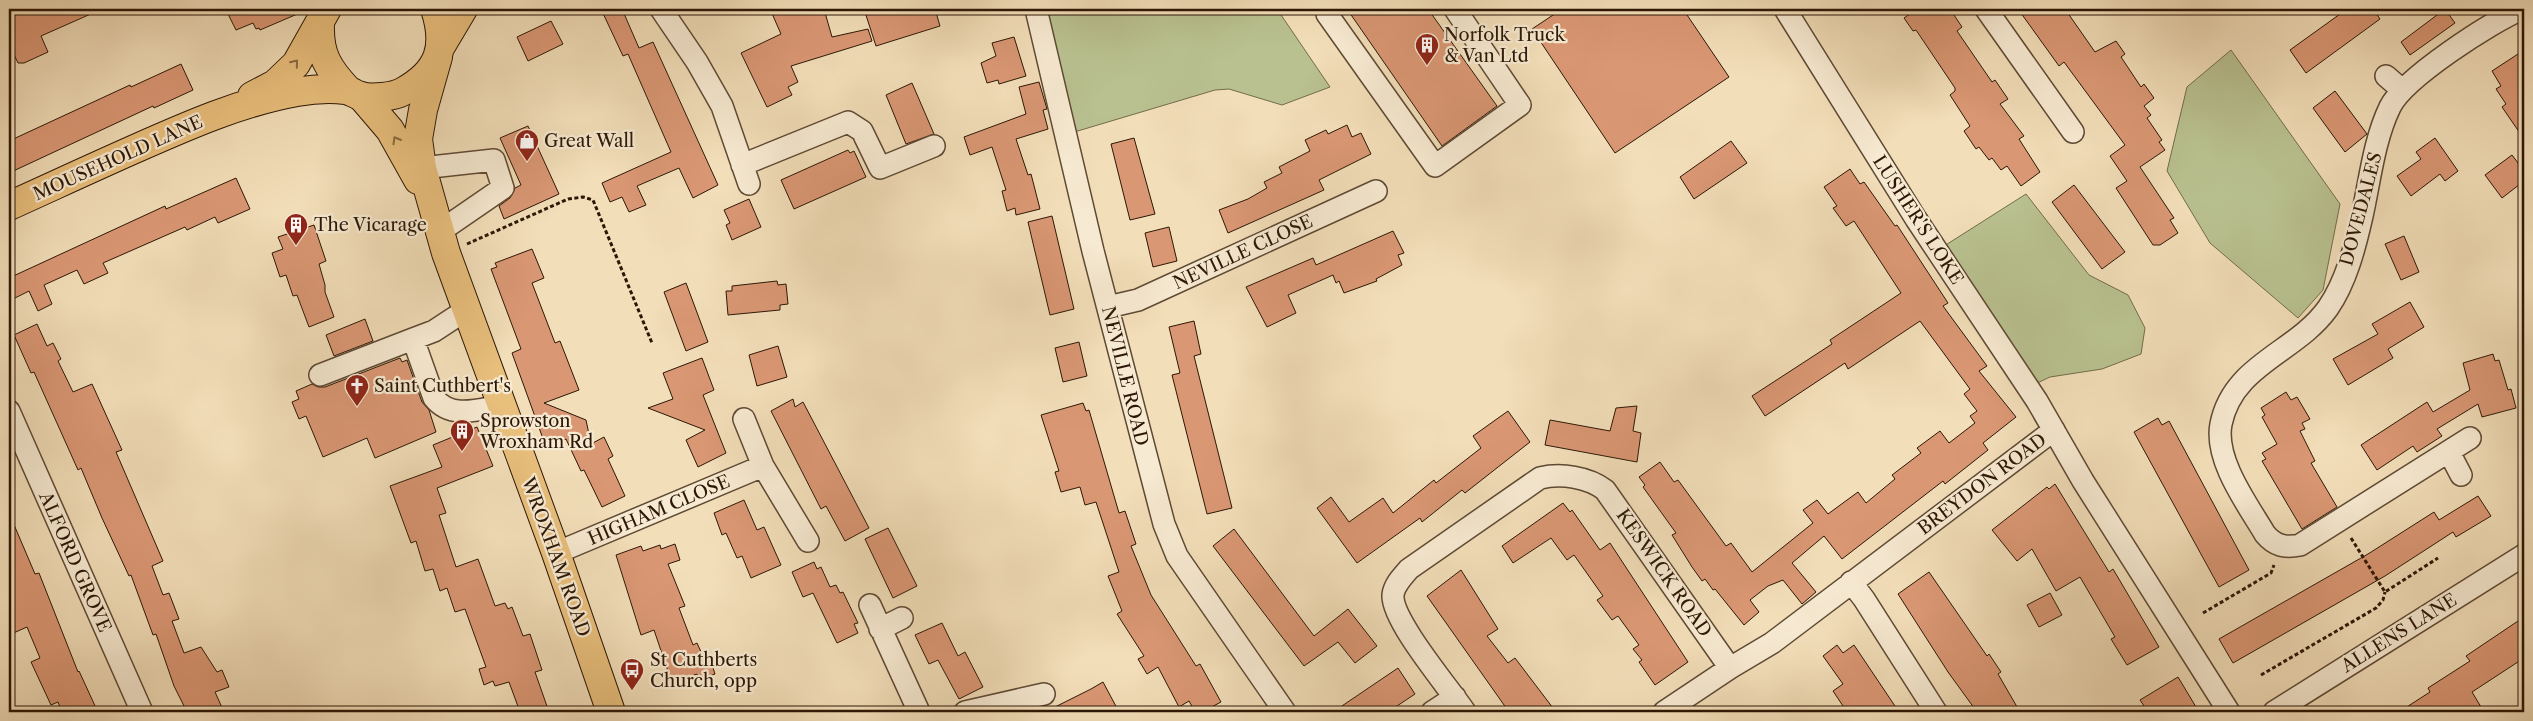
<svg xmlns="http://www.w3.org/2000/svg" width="2533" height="721" font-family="'Libre Caslon Text',serif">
<rect width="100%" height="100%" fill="#f2deb9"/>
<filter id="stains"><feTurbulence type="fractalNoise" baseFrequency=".004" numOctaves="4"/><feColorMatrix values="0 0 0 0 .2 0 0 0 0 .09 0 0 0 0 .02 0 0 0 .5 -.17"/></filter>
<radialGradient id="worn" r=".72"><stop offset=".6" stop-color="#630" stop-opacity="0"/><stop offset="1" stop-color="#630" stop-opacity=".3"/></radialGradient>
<!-- green -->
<path fill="#b9c190" stroke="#726c4b" d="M1039,9H1277L1330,87L1282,105L1229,89L1215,90L1071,133Z
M2231,50L2340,204L2323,290L2298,318L2210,243L2167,171L2187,87Z
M2026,194L2089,275L2128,295L2145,328L2141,354L2102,369L2050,377L2033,385L1941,248Z"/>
<!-- building -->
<path fill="#da9774" stroke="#2c1706" d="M18,9H102L41,36L48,52L24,63H18L9,44V13Z
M229,9H309L260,30L259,28L256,29L253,23L236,30L228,14L231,13Z
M601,9H622L639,48L653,42L718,185L693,198L679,168L637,186L646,205L629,212L622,197L610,202L602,183L671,152L628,54L623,56Z
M770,9H824L832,37L868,29L872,41L791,66L798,82L788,87L792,95L767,107L741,53L781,34Z
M864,9H935L940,26L876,46Z
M1347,9H1428L1497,106L1442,146Z
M1562,9H1683L1729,77L1615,153L1532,29Z
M1917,9H1950L1962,27L1957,31L1992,82L1995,80L2008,99L2000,104L2024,136L2019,139L2040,172L2021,186L2007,166L2001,170L1992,158L1989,160L1979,147L1976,149L1964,131L1970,126L1950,95L1955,91V88L1916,30L1913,31L1904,18Z
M2018,9H2065L2095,52L2116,41L2125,54L2121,57L2141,87L2144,84L2154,98L2144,106L2151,115L2147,118L2162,140L2159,142L2165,150L2140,167L2174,218L2170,220L2178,233L2160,245H2153L2116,188L2127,181L2110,156L2125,145L2064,62L2059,66Z
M2347,9H2373L2380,19L2306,73L2290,50Z
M2445,9L2455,23L2410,55L2401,42Z
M551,21L563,44L528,61L517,37Z
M1014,37L1026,76L999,84L998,80L987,83L981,63L996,56L992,43Z
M2518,54L2524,64V139L2502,107L2506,104L2496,89L2501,86L2492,71Z
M181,64L193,90L154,108L153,106L9,173V141L130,85L131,87Z
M1039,82L1047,109L1043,110L1048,129L1016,139L1028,175L1031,174L1040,209L1016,215L1015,208L1007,211L1002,191L1006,190L992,147L970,155L964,137L1026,114L1019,87Z
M912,83L934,134L906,144L886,95Z
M2335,91L2367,134L2345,152L2313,108Z
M1347,125L1352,137L1361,133L1371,154L1319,180L1324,190L1228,233L1219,210L1248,199L1267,188L1264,182L1282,173L1279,167L1310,151L1305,140L1326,130L1328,134Z
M528,126L559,194L504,219L499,206L510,198L515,188L521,185L500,138Z
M1134,138L1155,214L1130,220L1111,144Z
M2435,138L2458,171L2445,181L2440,174L2411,196L2397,176L2421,159L2416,152Z
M1731,141L1747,163L1694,199L1680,177Z
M848,150L850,153L854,151L866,177L794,209L781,180Z
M2512,155L2524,171V181L2502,198L2485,175Z
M1850,169L1860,184L1864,182L1895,226L1897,225L1948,303L1943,306L1987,366L1979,371L2016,417L1983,443L1988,450L1945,484L1943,481L1842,559L1824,536L1792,563L1816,592L1802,604L1783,580L1768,586L1750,600L1759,612L1744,625L1715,589L1713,590L1705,579L1702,581L1692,567L1672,535L1676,533L1643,487L1645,485L1639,477L1660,462L1674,482L1678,480L1726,546L1731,543L1752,572L1813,523L1803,510L1817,500L1828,514L1858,492L1866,503L1895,479L1892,475L1921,453L1917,448L1940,431L1949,443L1975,423L1970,416L1977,411L1964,394L1970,389L1920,321L1848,369L1845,363L1765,416L1752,396L1832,344L1830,340L1901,293L1854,221L1846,226L1833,208L1837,206L1824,187Z
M236,178L250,209L218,223L215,217L187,230L185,227L103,263L108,273L84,284L77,270L44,285L52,304L38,311L29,291L9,301V278L165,206L166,209Z
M2074,185L2125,252L2102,269L2052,202Z
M749,199L761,227L732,240L726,225L730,223L724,210Z
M1052,216L1074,309L1050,315L1028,222Z
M314,225L326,261L319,264L325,285V292L334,317L309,327L297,295L293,296L286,275L280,277L272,253L283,249L278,237Z
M1169,227L1177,261L1153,267L1145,233Z
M1393,231L1404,253L1398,255L1402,265L1376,279L1377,281L1344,293L1339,281L1336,283L1333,275L1288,295L1296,313L1267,327L1246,287L1313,258L1316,265Z
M2404,236L2419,272L2401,280L2385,244Z
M532,249L544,278L532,283L555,343L560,341L579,390L544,403L586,420L591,444L604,437L613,456L608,459L625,496L602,507L584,470L581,471L566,439L546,447L512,353L521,349L491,269L497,267L495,263Z
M777,281L778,285L786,284L788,304L780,305V310L728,315L726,291H732V286Z
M686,283L708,342L686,351L664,292Z
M2410,302L2424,327L2388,349L2393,358L2348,385L2333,359L2378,334L2372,324Z
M365,319L373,341L334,356L326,335Z
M1194,321L1201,354L1194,356L1232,508L1207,514L1172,375L1180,373L1169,327Z
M37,324L47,346L53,343L61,359L58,361L73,392L92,384L122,450L116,452L163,561L152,566L163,595L169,593L179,619L172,621L184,653L201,647L217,672L222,670L229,687L215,692L224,712H187L174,686L156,634L153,635L131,575L129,576L102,518L81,468L78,470L34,372L31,373L14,335Z
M1079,342L1087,376L1063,382L1055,348Z
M778,346L787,377L757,386L749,355Z
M2493,354L2495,361L2499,360L2508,390L2511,389L2516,408L2482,417L2478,404L2437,429L2442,436L2417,452L2413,446L2377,470L2361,445L2427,402L2433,412L2470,390L2463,363Z
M400,358L402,362L407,360L422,402L429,410L436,432L375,458L367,438L323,457L306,416L299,419L292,402L299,399L296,391L312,384L318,387H325Z
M702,358L714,390L703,395L726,453L698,467L686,440L705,430L648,408L673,399L663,373Z
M2286,392L2291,400L2297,397L2310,419L2302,423L2305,429L2300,431L2315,461L2311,463L2337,507L2302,529L2262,461L2266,459L2262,453L2277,444L2262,417L2265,415L2261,408Z
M793,399L795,407L803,402L869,528L845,541L826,506L821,509L771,411Z
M1083,403L1086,411L1089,410L1119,513L1125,511L1136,544L1131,546L1151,595L1196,666L1200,664L1221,702L1202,712H1195L1189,701L1179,707L1158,667L1147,674L1138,659L1144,656L1117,614L1122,611L1108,576L1119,572L1096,502L1085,505L1080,487L1061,492L1055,472L1059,471L1041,415Z
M1637,406L1633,431L1641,433L1637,462L1545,445L1550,420L1610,431L1616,408Z
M1508,411L1530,442L1465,493L1462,490L1422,522L1420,518L1357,563L1317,508L1331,497L1349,522L1383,498L1393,513L1434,480L1436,483L1481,448L1473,436Z
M2158,418L2162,425L2169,421L2249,570L2219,587L2134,432Z
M477,427L493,466L437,488L446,513L439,515L456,567L478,559L495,606L505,603L508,609L512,607L523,636L530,634L542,670L535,672L549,712H520L509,682L495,686L493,681L484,685L479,669L486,667L465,609L455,612L447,588L440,591L433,569L425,571L416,541L411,543L390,486L442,467L433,445Z
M2055,484L2109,572L2113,569L2159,647L2127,665L2111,639L2115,637L2080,577L2056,591L2032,549L2017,561L1992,530L2047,487L2049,489Z
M2478,496L2491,516L2456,537L2453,532L2385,576L2233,663L2219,639L2368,554L2434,512L2439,520Z
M744,500L757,530L764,527L781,565L751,578L742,556L737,558L726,533L722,535L714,513Z
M1563,503L1570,512L1572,510L1600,550L1610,543L1688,662L1655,685L1639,662L1642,660L1633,649L1639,645L1618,616L1612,620L1597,600L1603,596L1574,555L1567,560L1551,538L1513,563L1502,546Z
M9,513L35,574L39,573L78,672L79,671L96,708L87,712H62L58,702L51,705L31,662L40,658L27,627L9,635Z
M888,528L917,586L893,598L865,539Z
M1234,529L1314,636L1348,609L1377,646L1355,663L1338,642L1304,666L1213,546Z
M675,544L680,560L668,564L685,606L679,608L693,645L697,643L702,654L708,652L715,674L699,680L697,674L672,683L654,630L641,635L616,555L641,546L643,551L660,545L661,549Z
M814,562L817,569L821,567L830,587L836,585L840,593L843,592L858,623L854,624L858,633L837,643L813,593L803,597L792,572Z
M1461,570L1498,629L1487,636L1508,663L1515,658L1556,712H1509L1427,596Z
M1929,572L1987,656L1989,654L2001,672L1998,674L2020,712H1977L1948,672L1898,594Z
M2050,593L2062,615L2039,627L2027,605Z
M2524,617V658L2472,692L2484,712H2399L2430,692L2428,688L2470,661L2466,656Z
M942,623L958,656L965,652L983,687L959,699L938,660L929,664L915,635Z
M1837,645L1843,653L1854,645L1899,712H1847L1833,691L1843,684L1823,656Z
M1398,668L1415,694L1388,712H1333Z
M2178,677L2199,712H2148L2140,700Z
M1103,682L1119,712H1045L1091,689Z"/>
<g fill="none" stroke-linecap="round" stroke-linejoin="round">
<!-- minor casing -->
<g stroke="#5e4933" stroke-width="24">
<path id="minor" d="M661,9L697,62L722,106L749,184
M1036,9L1093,251L1164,524L1177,556L1285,712
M1326,9L1327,14L1435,166L1520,105L1455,9
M1785,9L1916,219L2037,401L2083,481L2229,712
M1986,9L2073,132
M2386,76L2401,89
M742,165L848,122L862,131L880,168L934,146
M422,168L494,160L503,188L439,232
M1108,307L1138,300L1376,191
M466,310L434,331L413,339L434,398C451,419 477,410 500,406
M320,375L413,339
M9,411L142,712
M744,419L763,466
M2470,438L2300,545C2285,548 2275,546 2265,534C2248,505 2214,460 2221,424C2233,364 2296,353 2328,308C2346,282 2355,247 2362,216C2370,180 2374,140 2390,107C2404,78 2491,22 2522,9
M2449,452L2461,475
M556,553L763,466L808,541
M1851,582L1864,599L1936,712
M870,605L919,712
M880,629L902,618
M965,712L1044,694
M1432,712L1455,697
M1465,712C1450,689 1391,620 1393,595C1394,585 1402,577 1409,569L1540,478C1561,473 1588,477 1605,490L1730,668
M1664,712L1730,668L1772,643L2054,430
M2274,712L2524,555"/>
</g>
<!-- major casing -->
<g stroke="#2c1706" stroke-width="30">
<path id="major" d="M438,57L423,110L418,139L422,168L446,253L556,553L611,712
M361,96L390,130L418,180"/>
</g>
<!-- highway casing -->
<g stroke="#2c1706" stroke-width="30">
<path id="highway" d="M320,25C319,54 328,69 348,90
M441,46L463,9
M252,96L275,84L296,64L327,9
M9,206C51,187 94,167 137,148C189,125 241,102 297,92C313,89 330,88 346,90C351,91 355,94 360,96C371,99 394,97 404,91C440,71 447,46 435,9"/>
</g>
<!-- path -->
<path stroke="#2c1706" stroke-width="3" stroke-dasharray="4 2.5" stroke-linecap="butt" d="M467,244L568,199L583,197L593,200L652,343
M2351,538L2385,592L2438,558
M2203,613L2271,573L2274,565
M2261,675L2376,608L2383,600L2385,592"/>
<!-- minor -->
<use href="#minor" stroke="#f7ead2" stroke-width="21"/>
<!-- major -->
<use href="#major" stroke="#e9bf7c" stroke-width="28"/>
<!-- highway -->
<use href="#highway" stroke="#e9bf7c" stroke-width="28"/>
</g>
<!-- one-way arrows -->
<defs><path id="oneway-chevron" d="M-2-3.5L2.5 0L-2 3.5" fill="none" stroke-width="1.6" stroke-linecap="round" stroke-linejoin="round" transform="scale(1.25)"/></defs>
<g stroke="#8a6b41">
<use href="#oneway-chevron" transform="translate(295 63) rotate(-51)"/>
<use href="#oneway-chevron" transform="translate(396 140) rotate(-120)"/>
</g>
<!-- icons -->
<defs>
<g id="building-pin" transform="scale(1.25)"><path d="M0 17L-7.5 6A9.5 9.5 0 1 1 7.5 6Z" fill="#8f2418" stroke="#f7ead2"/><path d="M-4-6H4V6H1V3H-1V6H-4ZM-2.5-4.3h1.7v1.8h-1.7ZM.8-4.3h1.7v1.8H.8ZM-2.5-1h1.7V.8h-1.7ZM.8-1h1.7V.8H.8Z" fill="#fff"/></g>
<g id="shop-pin" transform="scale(1.25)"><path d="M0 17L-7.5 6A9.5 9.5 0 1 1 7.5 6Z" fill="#8f2418" stroke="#f7ead2"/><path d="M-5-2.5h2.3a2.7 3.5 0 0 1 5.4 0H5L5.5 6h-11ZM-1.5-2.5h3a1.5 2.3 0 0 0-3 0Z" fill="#fff"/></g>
<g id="church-pin" transform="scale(1.25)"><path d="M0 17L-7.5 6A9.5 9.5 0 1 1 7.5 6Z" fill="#8f2418" stroke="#f7ead2"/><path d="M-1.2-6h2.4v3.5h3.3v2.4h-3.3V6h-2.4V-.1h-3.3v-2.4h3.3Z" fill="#fff"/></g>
<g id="bus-pin" transform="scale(1.25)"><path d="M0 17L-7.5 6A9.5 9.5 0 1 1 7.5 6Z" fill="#8f2418" stroke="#f7ead2"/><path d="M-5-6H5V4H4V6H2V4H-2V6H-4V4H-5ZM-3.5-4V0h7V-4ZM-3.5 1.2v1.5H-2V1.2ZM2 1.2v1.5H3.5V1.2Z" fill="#fff"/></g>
</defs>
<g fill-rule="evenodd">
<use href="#building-pin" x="1427" y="45"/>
<use href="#shop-pin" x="527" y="141"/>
<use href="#building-pin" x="296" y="225"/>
<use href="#church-pin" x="357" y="386"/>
<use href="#building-pin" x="462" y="431"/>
<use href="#bus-pin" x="632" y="670"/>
</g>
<g text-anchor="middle" stroke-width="4.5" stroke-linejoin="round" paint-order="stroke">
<!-- poi labels -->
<g font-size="18" fill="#2c1706" stroke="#f7ead2" text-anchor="start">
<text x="1444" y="41">Norfolk Truck<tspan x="1444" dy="21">&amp; Van Ltd</tspan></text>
<text x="544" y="147">Great Wall</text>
<text x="314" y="231">The Vicarage</text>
<text x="374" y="392">Saint Cuthbert's</text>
<text x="480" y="427">Sprowston<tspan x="480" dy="21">Wroxham Rd</tspan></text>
<text x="650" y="666">St Cuthberts<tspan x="650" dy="21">Church, opp</tspan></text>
</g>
<!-- street labels -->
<g font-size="18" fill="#2c1706" stroke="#f7ead2">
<text transform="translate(118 158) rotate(-24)" y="6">MOUSEHOLD LANE</text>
<text transform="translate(2361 209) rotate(-75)" y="6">DOVEDALES</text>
<text transform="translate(1918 220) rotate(57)" y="6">LUSHER'S LOKE</text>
<text transform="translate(1243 252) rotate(-25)" y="6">NEVILLE CLOSE</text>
<text transform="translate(1125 376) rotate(76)" y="6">NEVILLE ROAD</text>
<text transform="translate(1982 484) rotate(-37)" y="6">BREYDON ROAD</text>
<text transform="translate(659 510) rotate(-23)" y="6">HIGHAM CLOSE</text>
<text transform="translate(556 557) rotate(70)" y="6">WROXHAM ROAD</text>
<text transform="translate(75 562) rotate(66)" y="6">ALFORD GROVE</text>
<text transform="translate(1664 573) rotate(55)" y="6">KESWICK ROAD</text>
<text transform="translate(2399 633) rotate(-32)" y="6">ALLENS LANE</text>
</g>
</g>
<!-- margin -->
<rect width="2533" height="721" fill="none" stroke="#f2deb9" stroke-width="30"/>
<rect x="10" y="10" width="2513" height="701" fill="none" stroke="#2c1706" stroke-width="2.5"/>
<rect x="15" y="15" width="2503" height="691" fill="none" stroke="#2c1706"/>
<rect width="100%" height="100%" filter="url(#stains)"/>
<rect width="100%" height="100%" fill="url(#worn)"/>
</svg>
